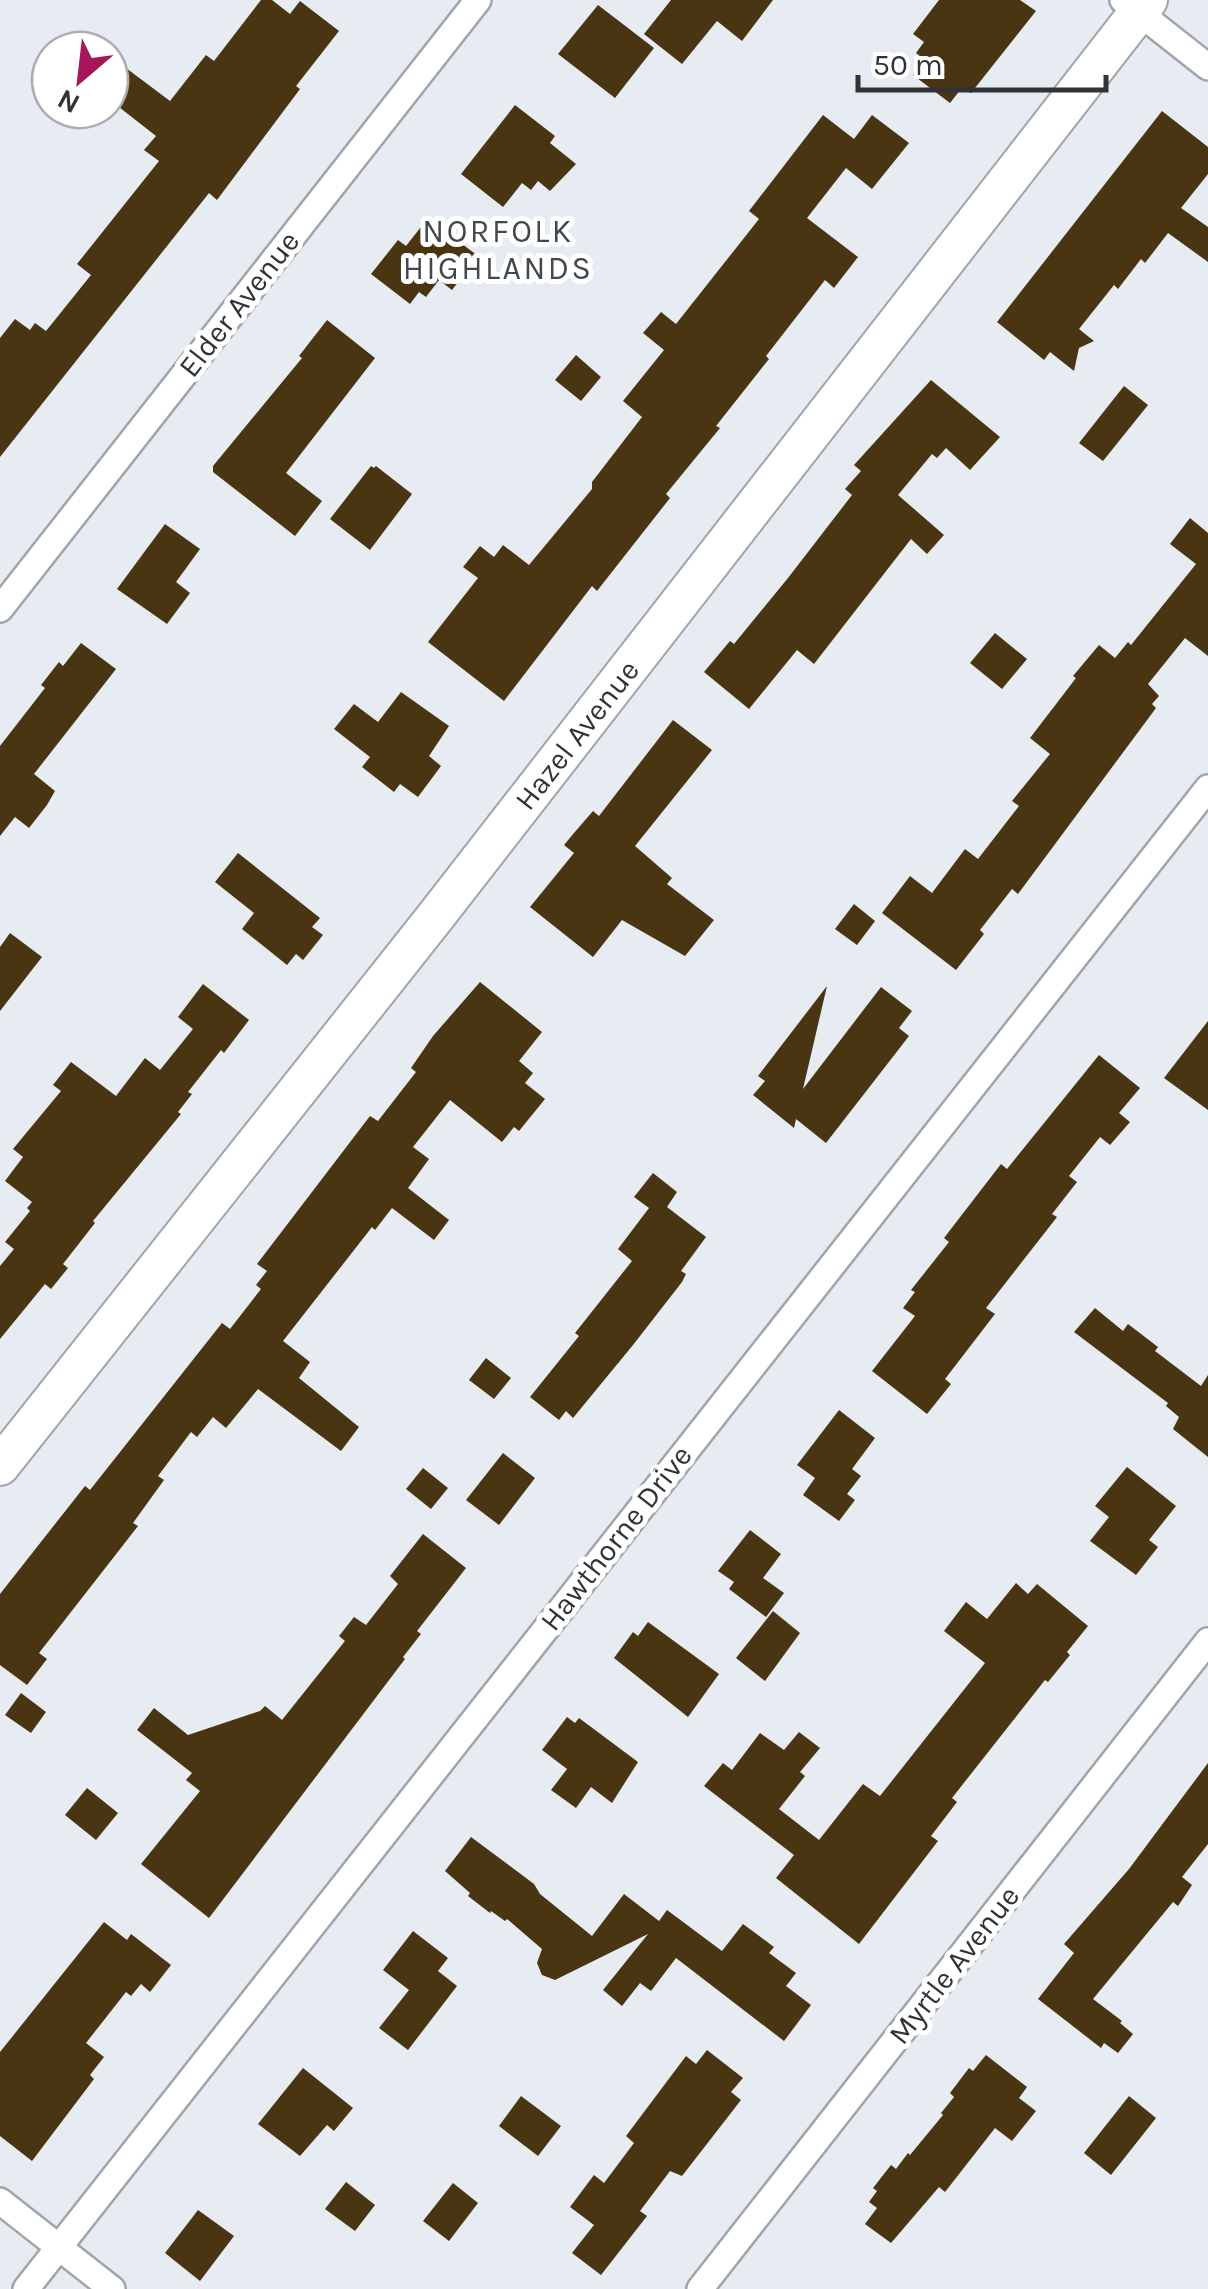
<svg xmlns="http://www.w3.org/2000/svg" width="1208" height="2289" font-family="Karla,sans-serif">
<rect width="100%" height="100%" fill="#e6ecf2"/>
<!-- building -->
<path fill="#493511" d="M261,0H272L290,14L300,1L339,31L296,86L300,89L217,200L209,193L0,457V338L15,319L30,330L35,323L46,331L91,275L77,264L159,161L144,150L156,136L110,100V56L170,101L206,55L214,61Z
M671,0H773L742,41L717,21L682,64L644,34Z
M939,0H1020L1036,11L971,93L961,89L950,103L913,75L925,60L916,53L924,42L913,34Z
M598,5L654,48L615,98L558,54Z
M515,105L555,136L550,143L576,164L550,191L538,181L531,190L522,183L503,207L461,174Z
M1162,111L1208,147V174L1181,208L1208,227V262L1168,233L1145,263L1141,259L1118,289L1114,285L1079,329L1094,341L1079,348L1074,371L1050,352L1044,360L997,322Z
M823,115L854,139L872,115L909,143L872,189L846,168L807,218L858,257L834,288L825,280L766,356L769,359L716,426L720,428L666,494L670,498L597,591L592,586L504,701L428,642L478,578L463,567L480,546L494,557L503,545L529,565L592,489V482L642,417L623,401L664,350L643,333L661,312L676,324L759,219L749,211Z
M428,218L478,256L452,290L439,280L426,297L419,292L410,304L371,274L398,240L406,246Z
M327,320L375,358L286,473L322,501L295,536L213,472V466L302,358L299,356Z
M576,355L601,377L581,401L555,380Z
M931,380L1000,437L970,470L946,448L937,458L932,454L898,495L944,535L927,554L911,539L814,664L797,650L749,709L704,672L730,641L734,644L788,578L852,495L845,489L861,471L854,465Z
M1124,386L1148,405L1103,461L1079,443Z
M371,466L374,468L376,466L412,494L370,550L330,519Z
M1190,518L1208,533V656L1185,638L1148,684L1159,696L1152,704L1156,708L1018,894L1012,889L980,930L984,934L956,970L882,913L910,876L932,893L965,849L978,859L1019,806L1012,801L1050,754L1030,738L1076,678L1073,676L1099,645L1115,658L1128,642L1131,645L1196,564L1170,544Z
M165,524L200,549L176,582L190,593L167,624L117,589Z
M995,633L1027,659L1002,689L970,663Z
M81,643L116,669L34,774L55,791L47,805L29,828L15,817L0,836V746L45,688L41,685L59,662L63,666Z
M401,692L449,726L429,756L441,766L418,797L400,784L394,792L362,767L370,757L334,729L354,704L378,722Z
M673,720L712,750L635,846L672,878L667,884L714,920L685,956L622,920L593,957L530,907L574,853L564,845L574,833L593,811L599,816Z
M238,853L320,918L312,927L323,935L303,960L296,954L287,965L242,929L254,913L215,882Z
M854,904L875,921L857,945L835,929Z
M10,933L42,957L0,1011V947Z
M480,982L542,1032L519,1061L533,1073L525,1083L545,1099L519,1131L514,1127L502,1142L450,1100L413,1147L429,1159L408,1188L449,1220L434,1240L392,1208L375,1230L372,1227L283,1341L310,1362L299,1378L359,1427L341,1451L258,1389L226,1428L213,1417L197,1437L191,1432L158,1476L164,1480L133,1523L138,1526L39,1653L47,1659L27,1685L0,1665V1594L85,1486L90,1490L222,1323L230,1329L261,1289L256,1285L267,1271L257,1264L370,1116L378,1121L416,1072L411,1068L433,1036Z
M203,984L249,1020L224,1053L221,1050L188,1092L192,1094L178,1112L181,1114L93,1221L95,1223L63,1264L68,1268L51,1289L45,1284L0,1339V1266L14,1249L5,1242L30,1211L27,1208L32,1202L5,1181L23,1157L13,1149L61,1091L53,1085L71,1062L116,1096L145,1058L160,1070L193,1029L178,1017Z
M827,986L803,1089L881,987L912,1011L899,1028L909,1036L826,1143L796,1119L794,1128L753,1095L765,1081L758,1076Z
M1208,1021V1110L1164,1078Z
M1099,1055L1140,1088L1119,1113L1130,1122L1110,1145L1100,1137L1069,1176L1077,1182L1052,1214L1057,1217L986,1308L995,1314L945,1379L951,1384L927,1414L872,1371L915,1316L903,1308L915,1292L911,1290L949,1242L944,1238L1001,1164L1007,1169Z
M653,1173L677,1192L667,1207L706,1237L681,1271L686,1274L682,1282L633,1345L573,1418L566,1411L559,1420L530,1397L579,1336L575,1333L632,1261L618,1249L649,1208L634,1197Z
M1095,1308L1123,1331L1128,1324L1158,1347L1155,1351L1201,1386L1208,1375V1457L1173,1429L1179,1417L1166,1406L1168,1403L1074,1332Z
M486,1358L511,1378L494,1399L469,1380Z
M839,1410L875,1438L852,1469L861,1476L847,1494L855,1500L839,1521L803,1495L815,1478L797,1465Z
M503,1453L535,1478L499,1525L466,1500Z
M1127,1467L1176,1506L1149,1540L1158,1547L1136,1575L1090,1541L1109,1517L1095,1506Z
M423,1468L448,1488L431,1509L406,1489Z
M750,1530L781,1554L763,1578L784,1593L766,1617L729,1589L734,1582L718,1571Z
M423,1534L466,1568L417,1631L421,1634L403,1657L405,1659L209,1918L141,1864L200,1791L186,1780L192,1773L137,1730L154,1708L188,1735L260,1711L265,1706L282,1720L345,1641L339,1636L354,1617L366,1625L398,1584L390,1576Z
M1016,1583L1028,1594L1037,1584L1088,1626L1067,1652L1070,1655L1048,1682L1045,1680L952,1798L957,1802L931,1836L938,1841L859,1944L776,1878L794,1855L704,1786L723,1763L732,1770L760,1733L784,1750L799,1732L820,1748L800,1772L805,1776L779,1809L819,1840L863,1784L880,1796L985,1663L944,1631L966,1602L987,1619Z
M773,1611L800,1633L765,1681L736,1658Z
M648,1622L719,1674L688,1717L614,1658L633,1632L638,1636Z
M21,1693L46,1712L31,1733L5,1715Z
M567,1717L575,1723L579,1718L638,1762L612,1803L591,1787L576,1808L551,1790L567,1769L542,1750Z
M1208,1763V1844L1182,1877L1192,1885L1178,1906L1173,1902L1093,1999L1122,2021L1120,2023L1133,2034L1118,2053L1104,2043L1101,2048L1038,1999L1074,1953L1064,1944L1129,1869Z
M87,1788L118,1813L96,1840L65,1815Z
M471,1837L534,1884L540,1894L592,1936L624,1894L659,1921L667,1910L722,1951L743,1924L774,1947L769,1953L796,1973L786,1986L811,2005L784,2041L676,1958L651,1991L640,1983L622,2006L603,1990L648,1934L555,1980L542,1975L537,1963L542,1949L507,1919L505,1921L491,1911L490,1913L468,1896L470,1893L445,1871Z
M104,1922L127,1940L131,1934L171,1965L150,1992L141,1984L131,1996L126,1992L86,2043L104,2057L90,2075L94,2079L32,2161L0,2136V2052Z
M413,1931L448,1958L438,1971L457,1986L408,2050L379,2028L409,1990L383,1970Z
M707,2050L743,2078L731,2092L741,2100L682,2176L670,2171L640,2211L647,2216L601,2275L572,2253L594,2225L570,2207L594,2175L604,2183L634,2143L626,2136L686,2056L696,2064Z
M986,2055L1027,2087L1019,2098L1036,2111L1012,2141L995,2128L945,2192L939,2187L891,2243L865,2224L877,2208L869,2202L877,2191L873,2188L891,2165L896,2169L908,2153L910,2155L943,2115L941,2113L954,2097L950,2093L969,2068L973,2071Z
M303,2068L353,2108L334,2131L327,2125L300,2156L258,2124Z
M521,2096L561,2126L538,2156L499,2126Z
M1129,2096L1156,2118L1111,2175L1084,2153Z
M346,2182L375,2205L355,2231L325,2209Z
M453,2183L478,2203L449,2241L423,2221Z
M198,2210L234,2236L200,2281L165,2253Z"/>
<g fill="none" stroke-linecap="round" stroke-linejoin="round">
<!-- street casing -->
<g stroke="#9fa5ab" stroke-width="30">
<path id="street" d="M1123,0L1208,67
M0,609L478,0
M0,2201L112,2289
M26,2289L1208,788
M700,2289L1208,1641"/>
</g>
<!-- secondary casing -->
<g stroke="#9fa5ab" stroke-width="42">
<path id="secondary" d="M0,1466L436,916L1148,0"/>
</g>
<!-- street -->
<use href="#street" stroke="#fff" stroke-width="25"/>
<!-- secondary -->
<use href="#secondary" stroke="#fff" stroke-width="38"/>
</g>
<g text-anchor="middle" stroke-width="10" stroke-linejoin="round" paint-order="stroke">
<!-- street labels -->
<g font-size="30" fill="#313336" stroke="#fff">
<text transform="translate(239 304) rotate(-52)" y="10">Elder Avenue</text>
<text transform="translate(577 735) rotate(-52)" y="10">Hazel Avenue</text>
<text transform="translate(616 1538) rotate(-52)" y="10">Hawthorne Drive</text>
<text transform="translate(954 1965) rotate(-52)" y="10">Myrtle Avenue</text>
</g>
<!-- neighbourhood labels -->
<g font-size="32" letter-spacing="2.5" fill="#43484d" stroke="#fff">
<text x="498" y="242">NORFOLK<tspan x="498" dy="37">HIGHLANDS</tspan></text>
</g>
</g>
<!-- north arrow -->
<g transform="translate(80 80) rotate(208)"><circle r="48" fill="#ffffff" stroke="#adadaf" stroke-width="2.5"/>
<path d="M0-8L18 38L0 25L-18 38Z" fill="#a61759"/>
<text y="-15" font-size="28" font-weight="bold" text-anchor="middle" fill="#313336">N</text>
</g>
<!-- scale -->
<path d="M858 75v15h248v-15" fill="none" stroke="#313336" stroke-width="5"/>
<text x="873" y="75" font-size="30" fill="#313336" stroke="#ffffff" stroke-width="8" paint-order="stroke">50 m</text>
</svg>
